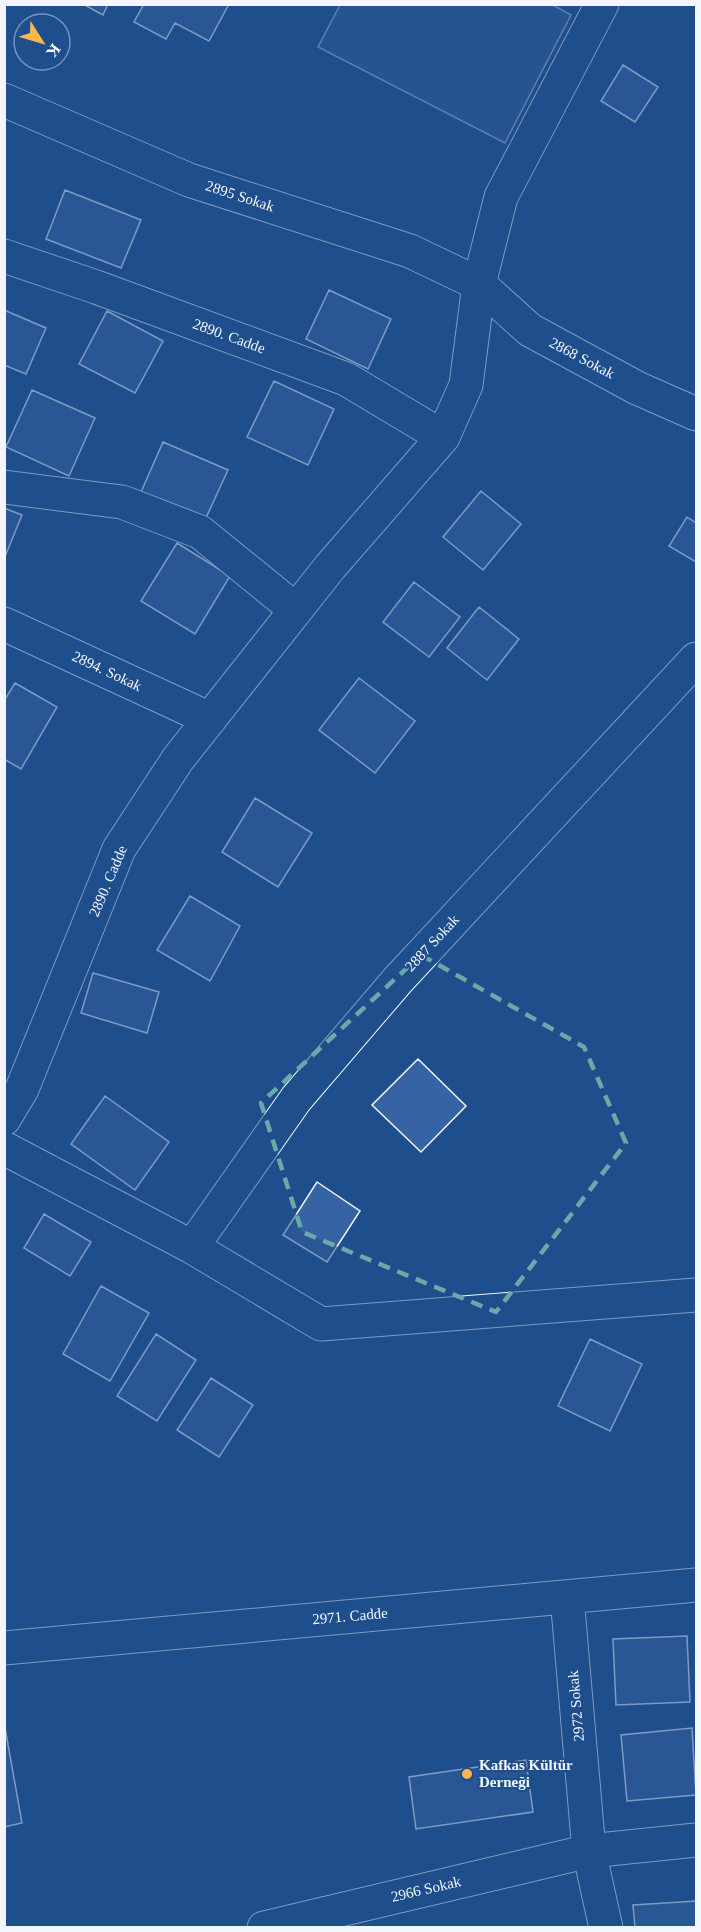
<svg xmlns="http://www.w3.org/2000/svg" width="701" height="1932" font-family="Georgia,serif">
<rect width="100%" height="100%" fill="#1f4e8c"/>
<!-- built -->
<path fill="#305b95" stroke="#a8bbd7" stroke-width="1.5" d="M551,4L571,15L505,143L318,47L340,5Z"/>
<!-- building -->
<path fill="#3563a3" stroke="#f2f6ff" stroke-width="1.5" d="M83,4H108L103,15Z
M144,4H229L209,41L175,23L166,39L134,22Z
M623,65L658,87L635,122L601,101Z
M65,190L141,220L121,268L46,239Z
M329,290L391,319L368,369L306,339Z
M4,310L46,328L26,374L4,365Z
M107,311L163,341L135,393L79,364Z
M274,381L334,409L308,465L247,437Z
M32,390L95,418L69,476L6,447Z
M163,442L228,470L205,520L141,492Z
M481,491L521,524L483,570L443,537Z
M4,508L22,515L4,559Z
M687,517L696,523V562L669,546Z
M177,543L230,576L195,634L141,601Z
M414,582L460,617L429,657L383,622Z
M479,607L519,639L487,680L447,648Z
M359,678L415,721L375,773L319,730Z
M15,683L57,707L21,769L4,759V701Z
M255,798L312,833L278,887L222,852Z
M190,896L240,926L210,981L157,950Z
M93,973L159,992L147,1033L81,1013Z
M418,1059L466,1106L421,1152L372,1105Z
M105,1096L169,1142L135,1190L71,1144Z
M317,1182L360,1211L327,1262L283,1235Z
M44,1214L91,1242L70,1276L24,1248Z
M101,1286L149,1313L110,1381L63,1354Z
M156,1334L196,1360L157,1421L117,1396Z
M590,1339L642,1364L610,1431L558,1406Z
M211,1378L253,1405L219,1457L177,1430Z
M687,1636L690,1702L616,1705L613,1639Z
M4,1722L22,1823L4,1827Z
M692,1728L696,1795L627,1801L621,1735Z
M526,1760L533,1812L416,1829L409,1777Z
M696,1901V1928H635L633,1905Z"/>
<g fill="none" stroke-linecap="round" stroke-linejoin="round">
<!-- minor casing -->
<g stroke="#f2f6ff" stroke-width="35">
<path id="minor" d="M4,100L189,180L410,251L479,284L530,330L637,388L696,414
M4,256L96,287L346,379L443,437
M4,487L122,502L200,532L296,610
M4,624L210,719
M4,1119L22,1089L119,849L178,759L330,567L443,437L466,385L479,284L501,197L602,4
M4,1148L192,1247L321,1324L696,1295
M192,1247L296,1099L398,980L696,659
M567,1597L589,1851L696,1840
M4,1648L696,1585
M264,1928L589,1851L606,1928"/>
</g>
<!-- minor -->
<use href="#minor" stroke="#1f4e8c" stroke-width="33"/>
</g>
<!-- marked area -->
<path d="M0 0H701V1932H0ZM421,955L584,1047L626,1143L496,1312L302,1232L261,1103Z" fill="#1f4e8c" fill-opacity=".55" fill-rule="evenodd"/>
<path fill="none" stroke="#6aa9a8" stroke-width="4.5" stroke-dasharray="12 8" stroke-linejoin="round" d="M421,955L584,1047L626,1143L496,1312L302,1232L261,1103Z"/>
<!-- markers -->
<circle fill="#ffb74d" stroke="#1f4e8c" stroke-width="2" cx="467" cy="1774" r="6"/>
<g text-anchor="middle" stroke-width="4.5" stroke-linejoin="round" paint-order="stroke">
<!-- street labels -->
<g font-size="15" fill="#f2f6ff" stroke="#1f4e8c">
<text transform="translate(240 196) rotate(18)" y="5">2895 Sokak</text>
<text transform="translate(229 336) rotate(20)" y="5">2890. Cadde</text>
<text transform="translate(582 358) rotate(28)" y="5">2868 Sokak</text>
<text transform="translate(107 671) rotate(25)" y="5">2894. Sokak</text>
<text transform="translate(108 881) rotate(-67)" y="5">2890. Cadde</text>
<text transform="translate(432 943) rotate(-47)" y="5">2887 Sokak</text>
<text transform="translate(350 1616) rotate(-5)" y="5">2971. Cadde</text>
<text transform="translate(576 1706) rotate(-95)" y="5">2972 Sokak</text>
<text transform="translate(426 1889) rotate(-13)" y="5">2966 Sokak</text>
</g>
<!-- poi labels -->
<g font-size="15" font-weight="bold" fill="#f2f6ff" stroke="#1f4e8c" text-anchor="start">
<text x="479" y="1770">Kafkas Kültür<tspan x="479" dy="17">Derneği</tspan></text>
</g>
</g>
<!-- border -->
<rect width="701" height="1932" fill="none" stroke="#f2f6ff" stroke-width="12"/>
<!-- north arrow -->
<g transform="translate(42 42) rotate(127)"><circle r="28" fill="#1f4e8c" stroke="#7391ba" stroke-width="1.5"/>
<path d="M0-4.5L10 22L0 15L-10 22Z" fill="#ffb74d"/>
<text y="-9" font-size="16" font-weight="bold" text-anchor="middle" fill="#f2f6ff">K</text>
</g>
</svg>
